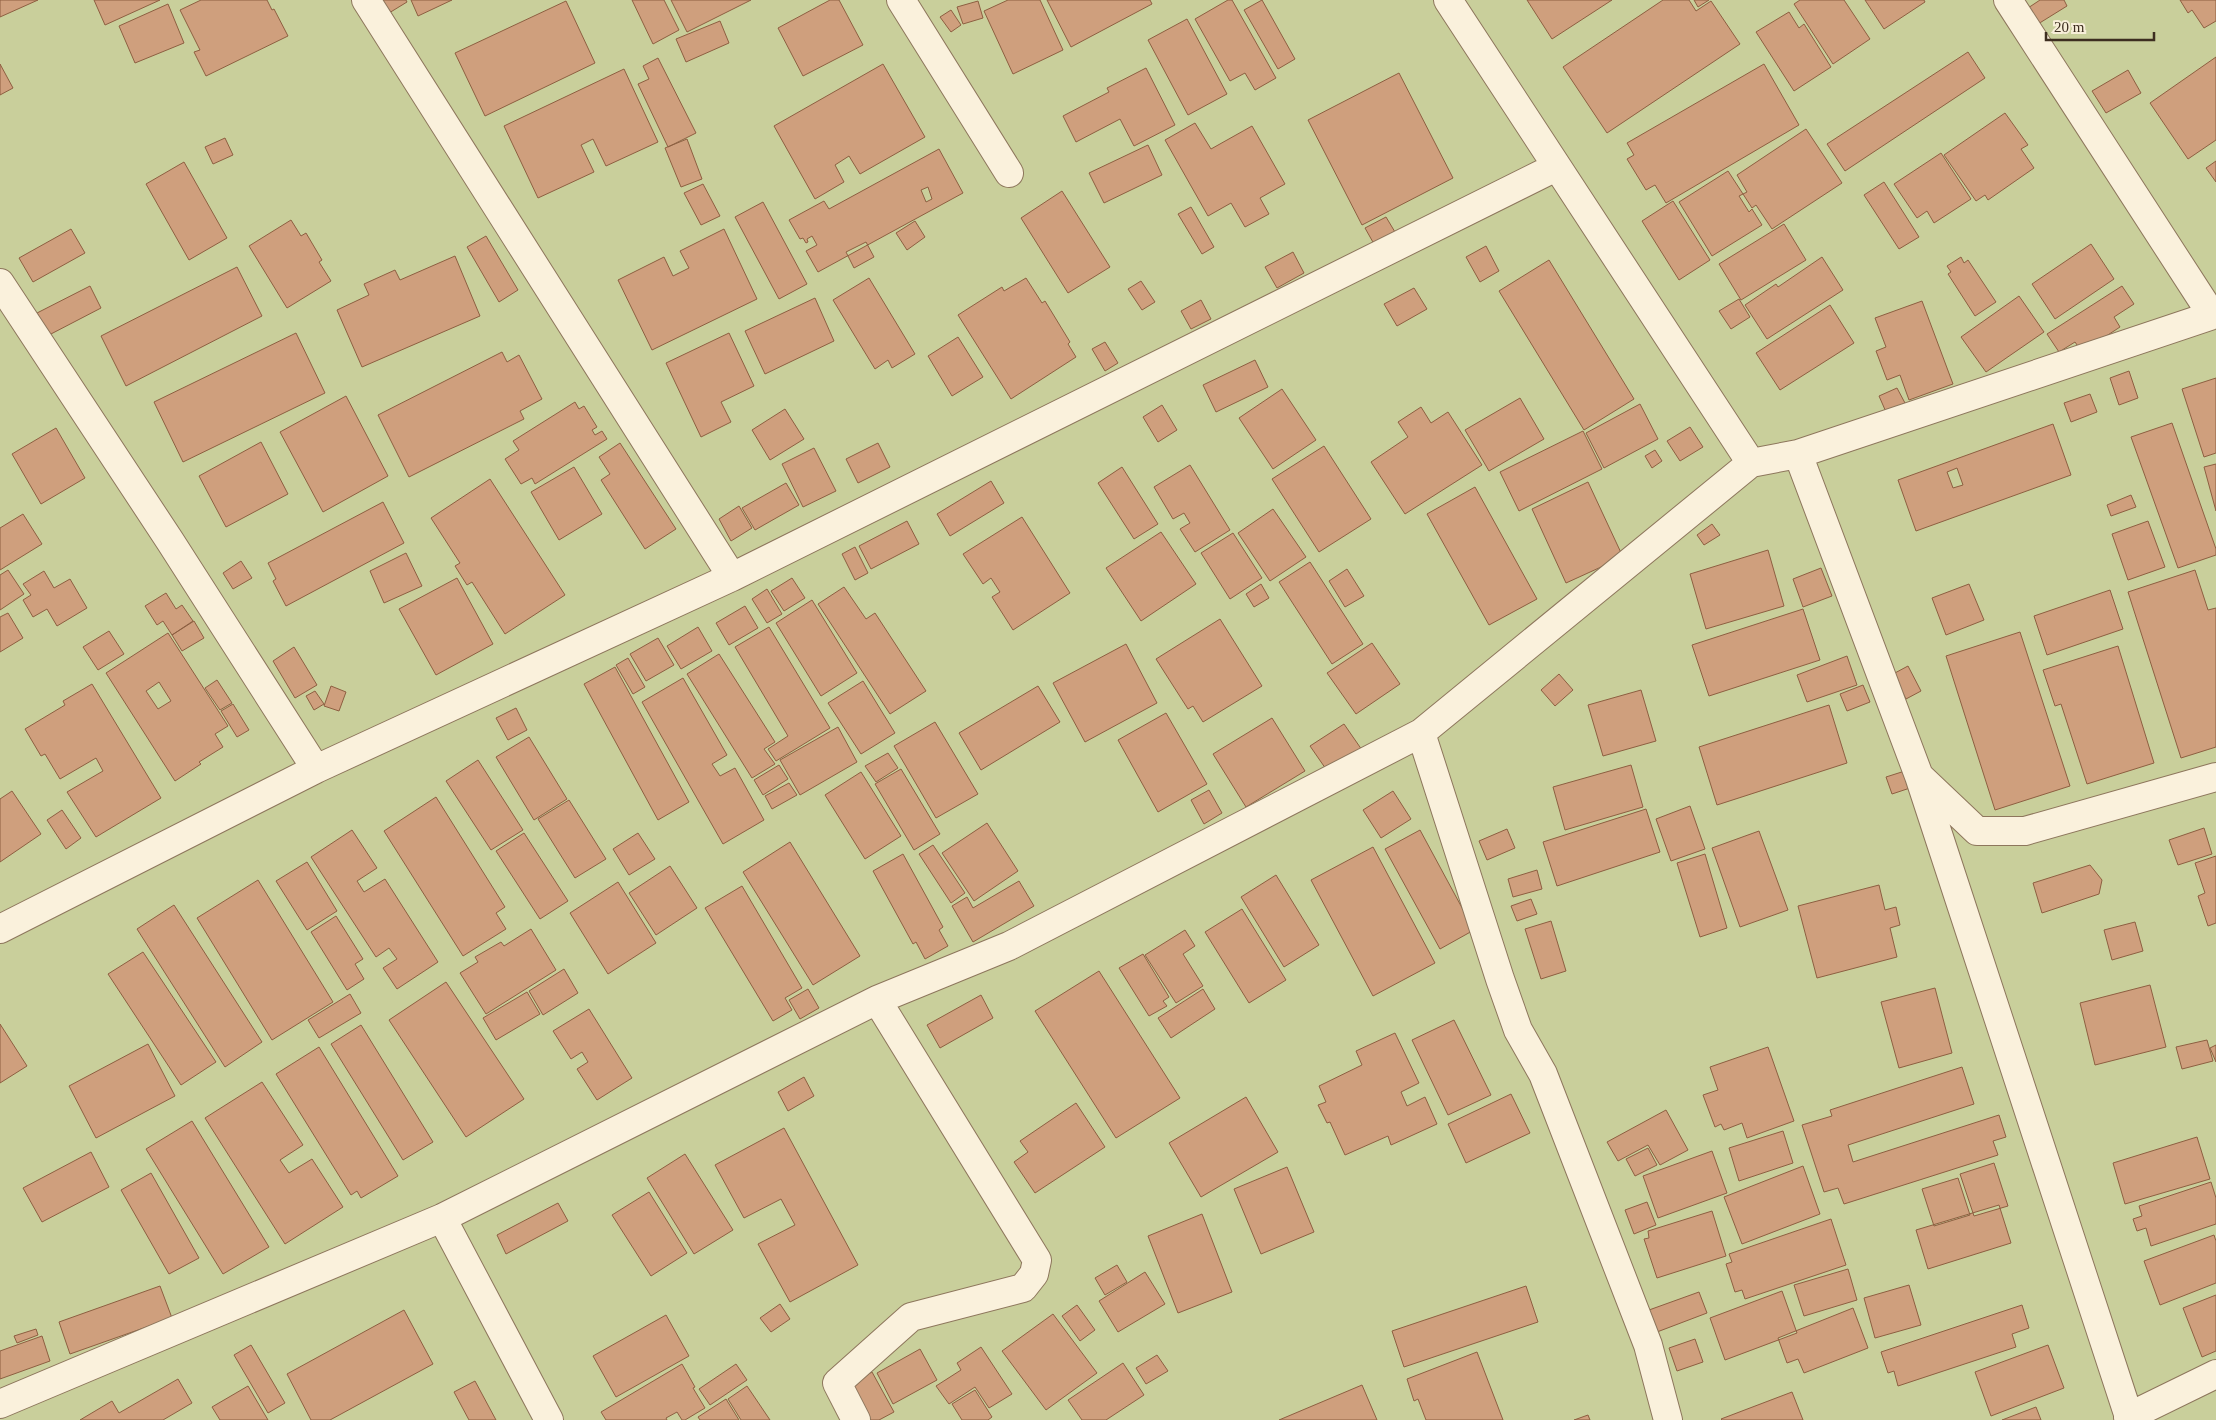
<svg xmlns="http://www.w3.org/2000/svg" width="2216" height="1420" font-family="'Times New Roman',serif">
<rect width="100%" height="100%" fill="#f0e4c8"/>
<!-- green -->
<path fill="#c9cf9b" d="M0,0H2216V1420H0Z"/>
<!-- building -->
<path fill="#cf9f7d" stroke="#8d5f41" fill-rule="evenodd" d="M0,0H38L0,17Z
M94,0H160L105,25Z
M201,0H267L272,10L274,9L288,36L206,76L194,52L200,50L180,10Z
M382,0H406L407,2L389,13Z
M411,0H452L418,16Z
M632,0H664L679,30L653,44Z
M671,0H751L687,32Z
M830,0H839L863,45L803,76L778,28Z
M1008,0H1040L1063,50L1013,74L984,11Z
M1047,0H1150L1152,4L1071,47Z
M1228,0H1232L1276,78L1255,90L1245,73L1230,81L1195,19Z
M1262,0L1295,59L1278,69L1244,10Z
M1527,0H1612L1552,39Z
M1663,0H1689L1696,11L1711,1L1740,44L1607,133L1563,67Z
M1694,0H1709L1698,7Z
M1800,0H1844L1870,39L1833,64L1794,4Z
M1865,0H1924L1925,2L1884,29Z
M2040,0H2064L2067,6L2038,24L2028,8Z
M2180,0H2216V21L2204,28L2192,10L2188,13Z
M566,1L595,63L485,116L455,53Z
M978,1L983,18L963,24L957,7Z
M168,4L184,43L135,63L119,26Z
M951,10L961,25L951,32L940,17Z
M1789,12L1799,28L1804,24L1831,67L1794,91L1756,32Z
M1187,19L1227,94L1188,115L1148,40Z
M720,21L729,43L686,62L676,39Z
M1968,52L1985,78L1845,171L1827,144Z
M2216,57V140L2188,159L2150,103Z
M658,58L696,133L668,147L638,84L649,79L643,66Z
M0,64L13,88L0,95Z
M883,64L925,137L860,174L849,156L835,165L844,182L815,199L774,126Z
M1764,64L1799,125L1666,203L1655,185L1646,190L1627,159L1634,155L1627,143Z
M1146,68L1175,125L1134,146L1120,119L1076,142L1063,116L1109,92L1107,88Z
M624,69L658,142L606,166L593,139L581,145L594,172L538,198L504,126Z
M2128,70L2141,93L2106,113L2092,91Z
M1399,73L1453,178L1362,225L1308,120Z
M2005,113L2028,145L2021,149L2034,168L1988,200L1985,195L1976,201L1944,155Z
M1195,123L1211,149L1252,126L1285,184L1260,198L1269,214L1245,227L1231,203L1208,216L1165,140Z
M1806,129L1842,183L1772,229L1756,205L1752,208L1743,194L1747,192L1737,175Z
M225,138L233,155L213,164L205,147Z
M687,139L702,179L681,187L665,148Z
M1148,145L1162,175L1104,203L1089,173Z
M939,149L963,193L818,272L806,251L817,245L812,236L807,239L808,242L806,243L803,238L800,239L789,220L824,201L829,209ZM928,187L932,199L926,202L921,190Z
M1941,153L1971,199L1934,223L1927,211L1917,218L1894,184Z
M2216,161V182L2206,168Z
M184,162L227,238L189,260L146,184Z
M1728,171L1743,194L1739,196L1749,212L1752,209L1762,225L1712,256L1679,202Z
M1884,182L1919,237L1899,249L1864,195Z
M703,184L720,216L701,225L684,193Z
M1062,191L1110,267L1068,293L1021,218Z
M1673,201L1710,260L1679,280L1642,221Z
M763,202L807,284L779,299L735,217Z
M1191,207L1214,247L1202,254L1178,214Z
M1386,217L1395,232L1374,244L1365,228Z
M291,220L301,236L306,233L322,260L319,262L331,281L287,308L249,246Z
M915,221L925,237L907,250L896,233Z
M1784,224L1806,260L1741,300L1719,264Z
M71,229L85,253L33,282L19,258Z
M724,229L757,299L652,350L618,280L664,257L673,276L689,268L680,251Z
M486,236L518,290L499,302L467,247Z
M866,242L874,257L854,268L846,252Z
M2091,244L2114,279L2055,319L2032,284Z
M1486,246L1499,271L1480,282L1466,257Z
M1293,252L1304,273L1277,288L1265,267Z
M455,256L480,316L362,367L337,310L369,295L364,284L395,270L400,280Z
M1822,257L1843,290L1767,339L1745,305L1776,284L1778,287Z
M1961,257L1964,263L1968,260L1996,302L1975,316L1948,274L1951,272L1947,266Z
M1549,260L1634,399L1584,430L1499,291Z
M237,267L262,316L126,386L101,336Z
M869,278L915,354L892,368L888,360L875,369L833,300Z
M1026,278L1042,303L1045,301L1070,342L1068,344L1076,357L1011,399L958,315L1002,287L1004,291Z
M1141,281L1155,302L1142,310L1128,289Z
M90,286L101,308L49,335L37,313Z
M2122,286L2134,304L2114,317L2120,327L2082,352L2075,342L2059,352L2047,334Z
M1414,288L1427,309L1397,326L1384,304Z
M2019,296L2044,332L1986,372L1961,337Z
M815,298L834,341L765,374L745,331Z
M1739,299L1750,317L1731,329L1719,311Z
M1201,300L1211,319L1191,329L1181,311Z
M1922,301L1953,384L1909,400L1900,375L1887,380L1876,351L1886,347L1875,318Z
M1830,305L1854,343L1780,390L1756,353Z
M296,333L325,393L183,462L154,402Z
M729,333L754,386L721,402L731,422L701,437L666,363Z
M958,337L983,377L952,396L928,356Z
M1105,342L1118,363L1105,371L1092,349Z
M502,352L507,362L519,355L542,399L520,411L524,419L409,477L378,415Z
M1255,360L1268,387L1216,412L1203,385Z
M2129,371L2138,398L2119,405L2110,378Z
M2216,378V453L2204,457L2182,389Z
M1897,388L1905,403L1886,412L1879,396Z
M1282,389L1316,440L1273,469L1239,418Z
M2090,394L2097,412L2071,422L2064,403Z
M346,396L388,476L323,512L280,432Z
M1520,398L1544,439L1489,471L1465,430Z
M575,402L579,409L584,406L597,427L592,430L595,435L602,431L607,439L535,484L532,478L521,484L505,459L519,450L513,441Z
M1640,404L1658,439L1604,468L1586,433Z
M1162,405L1177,430L1158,442L1143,417Z
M1421,407L1431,423L1448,412L1482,465L1405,514L1371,462L1408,437L1398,422Z
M785,409L804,439L770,460L752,430Z
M2172,423L2216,549V555L2178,568L2131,437Z
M2053,424L2071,475L1916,531L1898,480ZM1957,468L1963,485L1953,488L1947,472Z
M1690,427L1703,447L1680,461L1667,441Z
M56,428L85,478L41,504L12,454Z
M1583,431L1602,469L1519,511L1500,472Z
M261,442L288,494L226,527L199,476Z
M620,443L676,529L645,549L601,480L610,474L599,457Z
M878,443L890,467L858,483L846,459Z
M1324,446L1371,519L1319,552L1272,479Z
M814,448L836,491L803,507L782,464Z
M1655,450L1662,461L1652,468L1645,456Z
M2216,464V511L2204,467Z
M1190,465L1230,530L1195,552L1180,529L1190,523L1184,513L1173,519L1154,487Z
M574,467L602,514L559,540L531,492Z
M1122,467L1158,524L1134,539L1098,483Z
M490,479L565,595L505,634L472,582L467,585L455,566L460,563L431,518Z
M991,481L1004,503L950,536L937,514Z
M1588,482L1623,557L1566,583L1532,509Z
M786,483L799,505L755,530L742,508Z
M1475,487L1537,599L1489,625L1427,514Z
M2131,495L2136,507L2111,516L2107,505Z
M383,502L404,543L286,606L273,581L276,579L268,563Z
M739,506L752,528L731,541L719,519Z
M1273,509L1306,557L1270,581L1238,533Z
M23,514L42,544L0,570V528Z
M1022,517L1070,593L1013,630L992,597L1000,592L991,578L983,584L963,554Z
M907,521L919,544L871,569L859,546Z
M2148,521L2165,567L2128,580L2112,534Z
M1712,524L1720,535L1704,545L1697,535Z
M1161,532L1196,584L1141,621L1106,568Z
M1233,533L1262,578L1230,599L1201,553Z
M855,547L868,573L855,580L842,554Z
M1768,550L1784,606L1706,629L1690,574Z
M406,553L422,586L384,603L370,571Z
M241,561L252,578L233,589L223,573Z
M1310,562L1363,644L1332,664L1279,582Z
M1821,568L1832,596L1803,607L1793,579Z
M1347,569L1364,596L1345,607L1329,581Z
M8,570L24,594L0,610V575Z
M2195,570L2208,610L2216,608V747L2181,758L2128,592Z
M44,571L54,588L70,579L87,608L57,626L47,609L33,617L23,600L31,595L23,584Z
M457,578L493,644L436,675L399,609Z
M792,578L805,598L784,611L771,591Z
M1261,584L1269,598L1254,607L1246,594Z
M1969,584L1984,620L1946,635L1932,598Z
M844,587L866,619L875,613L926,691L890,714L818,604Z
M767,589L782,614L767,623L752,599Z
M2110,590L2123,629L2047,655L2034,616Z
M166,593L176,609L182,605L193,621L172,635L163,621L157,625L145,606Z
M812,600L857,673L821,696L776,623Z
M745,606L758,628L729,645L716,623Z
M1803,609L1820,660L1709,696L1692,645Z
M8,613L23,638L0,652V617Z
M1220,619L1262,686L1203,722L1193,706L1188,709L1156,659Z
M194,621L204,638L182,651L172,635Z
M698,627L712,651L681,669L667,646Z
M769,627L830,728L776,761L768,749L788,736L735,647Z
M109,631L124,654L98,670L83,647Z
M2020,632L2070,786L1995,810L1946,656Z
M168,633L228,726L215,734L223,747L199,762L201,764L175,781L106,673ZM159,682L171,701L158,709L146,691Z
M658,638L674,665L646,681L630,654Z
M1372,643L1400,684L1356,714L1327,673Z
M1126,644L1157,703L1085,742L1053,683Z
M2118,646L2154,763L2087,784L2061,704L2055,706L2043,670Z
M294,647L317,685L295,698L273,661Z
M719,654L775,742L764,749L775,764L752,778L687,674Z
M1847,656L1857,685L1807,702L1797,675Z
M628,658L645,687L633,694L616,665Z
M1908,666L1921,691L1906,699L1893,674Z
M615,667L689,802L658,820L584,684Z
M1559,674L1573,690L1555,706L1541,690Z
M683,678L727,755L712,764L720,776L735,768L764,820L723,844L642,702Z
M217,680L232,703L220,710L205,688Z
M863,681L895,733L861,754L828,703Z
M92,684L161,798L96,837L67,792L103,771L96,758L60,779L45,754L41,756L25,729L65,705L63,701Z
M1863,685L1870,702L1847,711L1840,694Z
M331,686L346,692L339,711L324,706Z
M1038,686L1060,722L981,770L959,733Z
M1641,690L1656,741L1603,756L1588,705Z
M315,691L324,704L314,710L306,696Z
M233,704L249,730L237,737L221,711Z
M1829,705L1847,763L1717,805L1699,747Z
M516,708L527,730L508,740L496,718Z
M1166,713L1207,784L1158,812L1118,740Z
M1272,718L1305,771L1246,807L1213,754Z
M935,722L978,794L936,818L894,746Z
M1344,724L1362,750L1328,772L1310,746Z
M838,727L857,762L800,795L780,760Z
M529,737L567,799L534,820L496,757Z
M888,753L898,768L876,782L865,766Z
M478,760L523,830L491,850L446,781Z
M779,765L788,779L763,795L754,780Z
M1631,765L1643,807L1565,830L1553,787Z
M901,769L940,834L914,850L875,784Z
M1908,770L1913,787L1892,794L1886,777Z
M861,772L901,836L865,859L825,795Z
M789,783L797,795L772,809L765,796Z
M1209,790L1222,813L1204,824L1191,800Z
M12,791L41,834L0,862V799Z
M1393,791L1411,819L1381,838L1363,810Z
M436,797L505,907L496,913L506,929L463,956L384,831Z
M569,800L606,859L575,878L538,819Z
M1690,806L1705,849L1671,861L1656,819Z
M1646,809L1660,852L1557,886L1543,842Z
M62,810L81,838L66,849L47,820Z
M987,823L1018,871L974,901L942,853Z
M2204,828L2212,854L2178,865L2169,840Z
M1507,829L1515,848L1487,860L1479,841Z
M352,830L377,868L357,881L364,892L385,879L438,962L397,989L383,968L397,959L389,948L376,957L311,857Z
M1420,830L1474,930L1440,949L1385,849Z
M1759,831L1788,910L1740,927L1712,848Z
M524,833L568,901L540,919L496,851Z
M638,833L655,859L629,875L613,849Z
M790,842L860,956L813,985L743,872Z
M933,845L965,893L951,903L919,854Z
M1373,847L1435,963L1373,996L1311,880Z
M903,854L943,927L939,930L948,946L925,959L916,942L913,944L873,871Z
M1705,854L1727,928L1700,937L1677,863Z
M2216,856V923L2208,926L2198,896L2205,893L2195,863Z
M307,862L337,911L307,930L276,881Z
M2090,865L2102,880L2099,894L2042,913L2033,883Z
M670,866L697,908L656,935L629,893Z
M1537,870L1542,889L1513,897L1508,879Z
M1276,875L1319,945L1284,967L1241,897Z
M258,880L333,1002L272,1040L197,918Z
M1019,881L1034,906L973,942L952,906L967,897L973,908Z
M618,882L656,943L608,974L570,913Z
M1879,885L1885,910L1896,907L1900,925L1890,928L1897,957L1817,978L1798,906Z
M742,886L802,988L785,998L792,1010L773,1021L705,908Z
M1531,899L1537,914L1517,921L1511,906Z
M174,905L262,1042L225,1067L137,929Z
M1242,909L1286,980L1249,1003L1205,932Z
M336,916L363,959L355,964L364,979L347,990L311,932Z
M1551,921L1566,971L1541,979L1525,929Z
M2135,922L2143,951L2112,960L2104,930Z
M531,929L556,970L486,1014L460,973L478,962L475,957L501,942L504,946Z
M1185,930L1195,946L1183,954L1203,986L1176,1003L1145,955Z
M143,952L216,1062L181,1085L108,974Z
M1143,954L1169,997L1163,1001L1167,1006L1149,1016L1119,968Z
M564,969L578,993L543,1015L529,991Z
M1099,971L1180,1098L1116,1138L1035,1011Z
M446,982L524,1099L466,1137L389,1020Z
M2150,985L2166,1047L2095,1065L2080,1003Z
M1935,988L1952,1053L1899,1068L1881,1002Z
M808,989L819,1008L800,1019L789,1000Z
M1203,989L1215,1009L1171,1038L1158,1018Z
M527,992L540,1014L496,1040L483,1018Z
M350,994L361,1013L319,1038L308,1020Z
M981,995L993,1018L940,1048L927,1025Z
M589,1009L632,1078L597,1100L577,1069L588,1062L582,1052L571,1059L553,1031Z
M1454,1020L1491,1095L1448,1115L1412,1040Z
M0,1024L27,1066L0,1083Z
M361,1025L433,1142L403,1160L331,1044Z
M1395,1033L1419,1083L1401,1092L1407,1106L1425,1097L1437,1124L1391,1145L1388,1136L1345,1155L1330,1122L1327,1123L1318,1105L1326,1102L1319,1086L1362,1065L1356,1051Z
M2207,1040L2213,1061L2182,1069L2176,1047Z
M148,1044L175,1096L96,1138L69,1086Z
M2216,1045V1062L2210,1048Z
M319,1047L398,1176L361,1198L357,1191L351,1195L276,1074Z
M1768,1047L1794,1121L1747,1138L1742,1123L1724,1130L1721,1124L1715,1127L1703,1095L1718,1090L1710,1067Z
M1962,1067L1974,1104L1848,1145L1853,1162L1999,1115L2006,1137L1993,1141L1998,1155L1844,1204L1838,1188L1824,1192L1802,1125L1832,1116L1830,1110Z
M804,1077L814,1096L788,1111L778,1092Z
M262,1082L303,1145L280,1160L289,1173L312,1159L343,1207L285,1244L205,1118Z
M1511,1094L1530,1133L1466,1163L1448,1124Z
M1246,1097L1278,1152L1201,1197L1169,1143Z
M1076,1103L1105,1147L1035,1193L1014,1162L1028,1152L1020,1141Z
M1666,1110L1688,1150L1660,1165L1648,1145L1618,1161L1607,1142Z
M192,1121L269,1247L223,1274L146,1149Z
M784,1128L858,1265L790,1302L758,1244L795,1225L781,1199L744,1218L715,1165Z
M1783,1131L1793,1163L1739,1181L1729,1148Z
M2197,1137L2210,1179L2125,1204L2113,1163Z
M1648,1148L1657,1165L1635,1176L1626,1159Z
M1712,1151L1727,1193L1658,1218L1643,1176Z
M91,1152L109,1187L42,1222L23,1188Z
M685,1154L733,1230L694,1254L647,1178Z
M1994,1163L2008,1206L1974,1216L1960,1174Z
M1803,1166L1820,1214L1742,1244L1724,1197Z
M1287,1167L1314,1232L1261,1254L1234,1189Z
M151,1173L199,1258L169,1274L121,1190Z
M1958,1178L1970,1215L1934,1226L1922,1189Z
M2211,1182L2216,1198V1224L2151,1246L2146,1228L2137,1231L2133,1219L2142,1216L2139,1206Z
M649,1192L687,1253L651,1276L612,1215Z
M1647,1202L1656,1225L1634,1234L1625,1210Z
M558,1203L568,1221L506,1254L497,1235Z
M1999,1205L2011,1243L1928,1269L1916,1230Z
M1712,1211L1726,1256L1657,1278L1644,1239L1649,1238L1648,1231Z
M1202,1214L1232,1292L1178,1313L1148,1236Z
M1831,1219L1846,1265L1745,1299L1742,1290L1735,1292L1726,1264L1732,1262L1729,1254Z
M2214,1235L2216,1241V1283L2160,1305L2144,1261Z
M1117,1265L1127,1282L1105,1295L1095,1278Z
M1848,1269L1857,1300L1804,1316L1794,1285Z
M1145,1272L1165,1304L1118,1332L1099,1301Z
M1909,1285L1921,1325L1875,1338L1864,1298Z
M160,1286L172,1318L70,1354L59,1322Z
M1526,1286L1538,1322L1404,1367L1392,1331Z
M1782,1291L1797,1333L1725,1360L1710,1318Z
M1699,1292L1707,1313L1657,1332L1649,1310Z
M2216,1295V1351L2202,1357L2183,1308Z
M780,1304L790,1319L771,1332L760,1318Z
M1077,1305L1095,1330L1080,1341L1062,1316Z
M2022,1305L2029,1328L2012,1334L2016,1347L1898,1386L1894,1371L1888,1373L1881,1352Z
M1853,1308L1868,1348L1804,1373L1798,1359L1787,1363L1778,1338Z
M404,1310L433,1364L330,1420H311L287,1374Z
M1053,1314L1097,1373L1046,1410L1002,1351Z
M666,1315L689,1356L616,1397L593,1356Z
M36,1329L38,1335L17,1343L14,1336Z
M42,1336L50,1361L0,1379V1351Z
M1695,1339L1703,1362L1677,1371L1669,1348Z
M251,1345L285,1403L268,1413L234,1355Z
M2048,1345L2064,1388L1991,1416L1975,1372Z
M981,1347L1012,1394L989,1408L975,1387L949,1404L936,1386L961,1370L957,1363Z
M920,1349L937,1380L893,1404L877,1373Z
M1477,1352L1503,1420H1426L1418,1399L1414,1401L1407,1379Z
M1157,1355L1168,1371L1146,1384L1136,1368Z
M1123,1363L1144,1395L1106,1420H1082L1068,1400Z
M682,1364L695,1387L693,1388L705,1408L685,1420H682L677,1412L666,1418L667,1420H606L601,1412Z
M736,1364L747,1380L710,1405L699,1389Z
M872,1372L894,1412L879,1420H862L844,1387Z
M178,1379L192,1403L163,1420H80L112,1401L119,1413Z
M475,1381L496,1420H469L454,1392Z
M1362,1385L1377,1420H1279Z
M248,1386L268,1420H220L212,1407Z
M747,1386L770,1420H741L728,1399Z
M975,1390L992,1417L988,1420H962L952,1404Z
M1792,1392L1803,1420H1722L1721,1419Z
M726,1399L739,1420H700L698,1417Z
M2036,1407L2041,1420H2002Z
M1588,1415L1590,1420H1574Z"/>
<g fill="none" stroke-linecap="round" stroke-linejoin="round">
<!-- street casing -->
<g stroke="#8d765c" stroke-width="30">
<path id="street" d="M366,0L732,577
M901,0L1009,173
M1448,0L1751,463
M2008,0L2212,315
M0,283L170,541L316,769
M1798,454L1919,776L2130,1420
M1421,733L1500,979L1518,1030L1543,1074L1648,1345L1668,1420
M1919,776L1977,831H2025L2216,777
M0,929L316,769L732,577L1556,167
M442,1218L549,1420
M0,1404L442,1218L877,1000L1009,946L1421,733L1751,463L1798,454L2216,314
M2128,1417L2216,1374
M856,1420L837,1383L911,1317L1023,1288L1034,1274L1037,1260L877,1000"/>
</g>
<!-- street -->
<use href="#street" stroke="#faf1dc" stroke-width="28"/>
</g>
<!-- scale -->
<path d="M2046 32v8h108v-8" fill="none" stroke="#3d2e20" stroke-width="2.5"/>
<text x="2054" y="32" font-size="15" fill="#3d2e20" stroke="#f7eed8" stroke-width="4" paint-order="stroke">20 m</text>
</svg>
